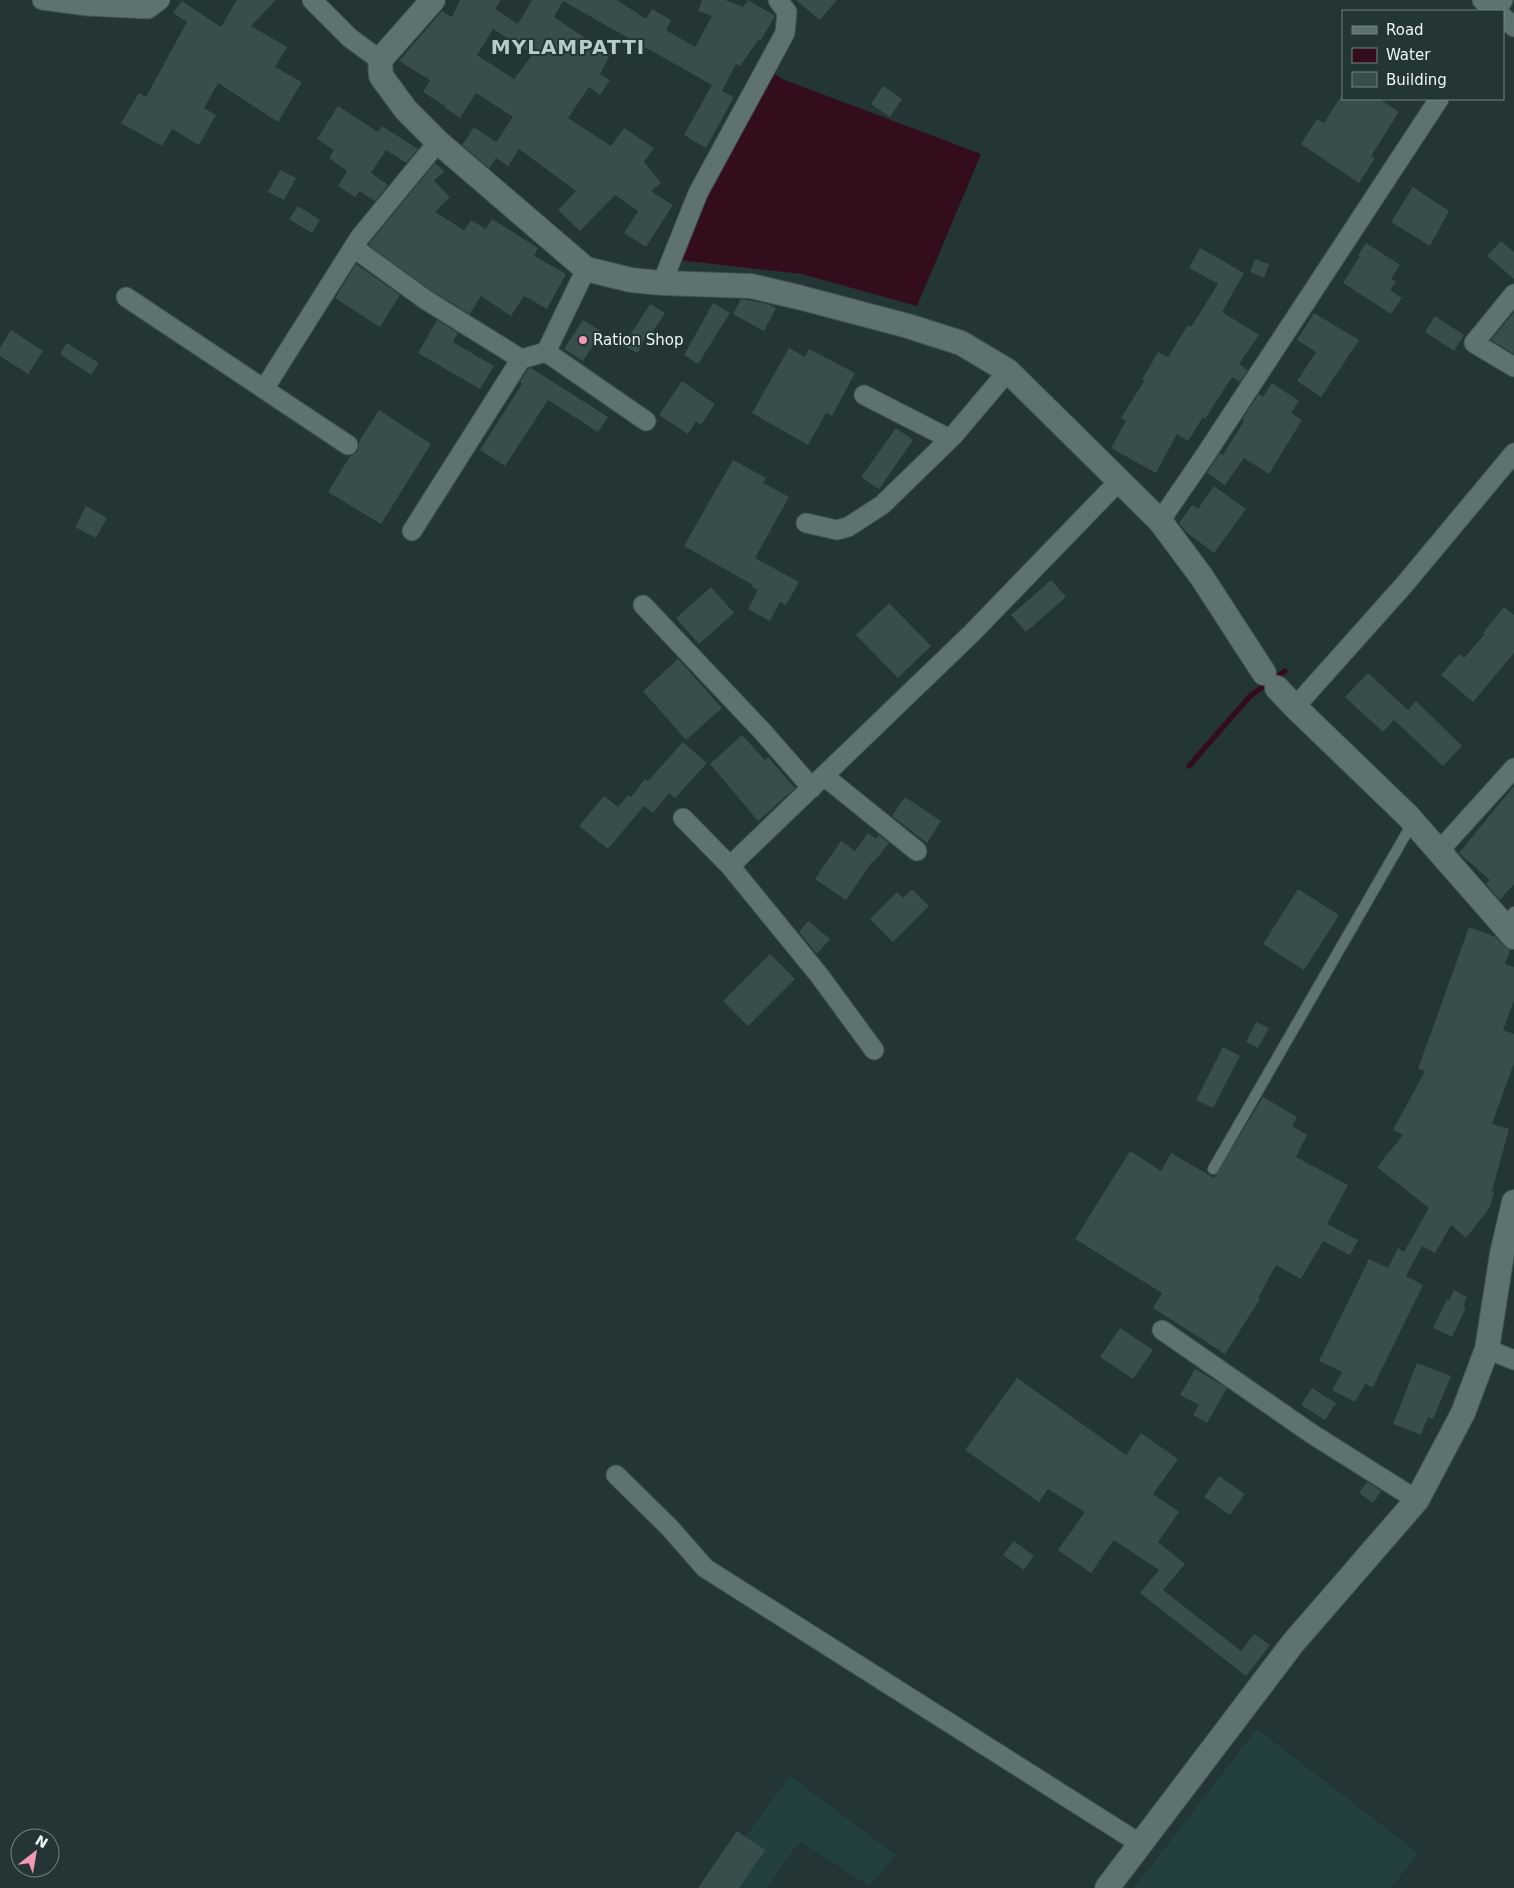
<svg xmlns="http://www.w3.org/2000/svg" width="1514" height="1888" font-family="'DejaVu Sans',sans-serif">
<rect width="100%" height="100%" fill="#233534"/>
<!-- built -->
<path fill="#24403e" d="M1257,1729L1418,1853L1391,1888H1134Z
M790,1776L896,1855L869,1886L800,1841L766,1888H708Z"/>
<!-- water -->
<path fill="#330d1b" d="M772,72L782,79L981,154L917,306L802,274L679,260L736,136Z"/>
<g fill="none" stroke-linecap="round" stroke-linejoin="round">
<!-- stream -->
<path stroke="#330d1b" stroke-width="5.5" d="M1189,766L1250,696L1285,671"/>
</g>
<!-- building -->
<path fill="#394d4c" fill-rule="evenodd" d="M237,0H276L251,26L287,47L275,67L302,82L278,122L218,83L204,108L216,115L199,145L172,129L162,146L121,123L139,93L146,97L187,22L173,13L182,1L221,27Z
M460,0H501L495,9L518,24L532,0H617L646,19L652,9L671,20L666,30L695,47L712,16L698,11L702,0H725L743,7L748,0L775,16L761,40L759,39L740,66L736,64L722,91L734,97L706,148L684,135L712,85L563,1L554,17L610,55L600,74L610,80L600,95L589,87L568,118L611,146L624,128L654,148L644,162L661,183L651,191L673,205L646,247L624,233L638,211L615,195L580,231L558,210L576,191L519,149L508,166L496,158L489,168L462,145L474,127L496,142L513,117L476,93L460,118L444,107L445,106L423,92L430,80L399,61L442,11L452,17ZM493,29L533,54L514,79L477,55Z
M796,0H837L820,20Z
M883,86L902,99L890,117L871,104Z
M1341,96L1343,99H1379L1399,112L1371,156L1375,158L1359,183L1301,144L1317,119L1324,123Z
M338,106L378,132L382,126L418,149L406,163L386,150L371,173L388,185L375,201L359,191L355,197L338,186L347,171L329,158L334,150L317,139Z
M435,163L444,171L434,181L450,197L435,212L464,230L471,220L486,229L492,219L538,248L534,256L566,274L547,309L524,296L511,316L481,296L470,314L432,291L368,245Z
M280,170L296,178L284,200L268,192Z
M1413,187L1449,211L1430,246L1391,222Z
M298,206L320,220L312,233L289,219Z
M1501,241L1514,252V279L1487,256Z
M1366,243L1400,265L1391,279L1396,282L1390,290L1402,298L1391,314L1343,283L1360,256L1358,255Z
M1200,248L1244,273L1222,312L1259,335L1239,364L1248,370L1240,382L1232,377L1205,419L1203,417L1188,441L1177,434L1156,473L1111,448L1126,421L1121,418L1144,381L1142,380L1158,352L1168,357L1188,325L1191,327L1218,284L1189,268Z
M1255,259L1269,264L1264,278L1250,272Z
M356,264L400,295L380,327L335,298Z
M741,299L768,304L776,308L764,331L733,314Z
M713,303L730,313L698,364L684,355Z
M650,304L665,313L648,339L645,337L638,353L623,346Z
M1514,312V354L1491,340Z
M1314,313L1359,340L1321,397L1297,381L1316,352L1297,340Z
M1435,316L1464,335L1454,351L1425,332Z
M437,320L458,333L453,342L494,366L480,389L418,353Z
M583,320L602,332L583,361L564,349Z
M11,330L43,351L28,374L0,356V348Z
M67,343L99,363L91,375L60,354Z
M789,348L805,357L809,349L855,373L832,416L826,413L808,445L752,413Z
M531,368L608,417L598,432L548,400L505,466L480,450L522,384L520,382L528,369Z
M682,381L715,404L701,425L696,421L688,434L659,415Z
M1272,383L1299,401L1291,413L1302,420L1269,474L1244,458L1225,485L1207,473L1220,453L1223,455L1244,421L1242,419L1259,394L1263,397Z
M379,410L431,444L381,524L328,492L350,456L358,451L359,442Z
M896,428L913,440L879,489L861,477Z
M733,460L766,478L763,483L789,497L755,558L799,582L786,605L780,602L770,621L748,609L758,590L752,587L753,585L684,546Z
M1214,486L1246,509L1214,553L1186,532L1179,523L1192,505L1198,509Z
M86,506L107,518L96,538L75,527Z
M1051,580L1066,597L1026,632L1011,615Z
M711,587L734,613L699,644L676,618Z
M889,603L931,646L898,678L856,635Z
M1504,607L1514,615V653L1473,702L1441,675L1459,654L1464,658L1485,634L1483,633Z
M678,659L722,708L686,740L643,691Z
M1368,673L1408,710L1416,701L1462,746L1443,766L1394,720L1383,732L1345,697Z
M742,735L765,760L768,757L795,788L758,821L710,764Z
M683,742L707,763L675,798L669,793L653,813L644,806L608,849L579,826L604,796L618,807L628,795L631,797L645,779L648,781Z
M1514,786V884L1500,900L1486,884L1490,880L1459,853Z
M905,797L941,821L927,843L892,816Z
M868,833L876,839L879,835L889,843L873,863L872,862L846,900L815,879L841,841L855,851Z
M912,889L929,906L893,942L870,919L897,892L903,898Z
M1298,889L1339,915L1304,970L1263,944Z
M808,921L830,939L817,954L799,932Z
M1469,927L1496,937L1504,946L1510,950L1505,964L1514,967V1000L1503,1030L1514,1034V1063L1492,1124L1509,1129L1492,1191L1494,1192L1490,1207L1466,1238L1451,1225L1435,1253L1422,1246L1406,1276L1423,1285L1373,1387L1365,1384L1355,1402L1332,1390L1342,1372L1319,1361L1369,1259L1388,1268L1398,1248L1404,1252L1429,1208L1377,1167L1403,1135L1393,1130L1425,1071L1418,1069Z
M770,954L795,979L748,1026L723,1001Z
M1256,1022L1269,1028L1258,1048L1246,1042Z
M1223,1047L1240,1056L1213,1108L1196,1100Z
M1263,1097L1297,1117L1292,1126L1307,1135L1296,1157L1348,1185L1327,1224L1358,1240L1350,1255L1323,1241L1301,1279L1276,1265L1258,1298L1260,1299L1225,1354L1153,1308L1162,1293L1075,1239L1130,1151L1161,1171L1171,1153L1214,1178Z
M1454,1290L1467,1297L1463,1307L1466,1308L1452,1337L1433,1328L1447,1299L1449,1300Z
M1120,1328L1153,1350L1133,1379L1100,1357Z
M1417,1363L1451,1376L1433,1419L1428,1417L1421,1435L1393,1424Z
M1195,1369L1227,1388L1207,1423L1193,1415L1199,1405L1180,1395Z
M1017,1378L1126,1455L1141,1433L1178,1459L1153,1494L1179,1512L1158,1542L1185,1564L1163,1590L1241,1651L1254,1634L1270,1645L1246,1676L1140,1593L1159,1570L1114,1540L1091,1573L1058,1550L1085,1512L1048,1489L1039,1502L965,1450Z
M1312,1388L1336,1403L1325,1420L1301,1405Z
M1219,1476L1245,1494L1230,1515L1204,1497Z
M1367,1482L1381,1491L1373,1503L1359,1493Z
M1014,1541L1034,1556L1024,1570L1003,1555Z
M737,1831L765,1850L739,1888H698Z"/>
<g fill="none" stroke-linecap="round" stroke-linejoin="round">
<!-- service casing -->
<g stroke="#405150" stroke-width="12">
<path id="service" d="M1503,924L1514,912
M1213,1169L1413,822"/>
</g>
<!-- minor casing -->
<g stroke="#405150" stroke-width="21">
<path id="minor" d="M42,0L87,6L148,9L160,0
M312,0L350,38L380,60
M1482,0L1496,11L1503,0
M1503,17L1514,27
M354,248L426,300L521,359L546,352L586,269
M662,283L698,193L785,33L787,12L778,0
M1514,294L1474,343L1514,367
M126,297L348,445
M546,352L646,421
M264,389L360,237L438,142
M864,395L950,439
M1160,521L1204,457L1439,99
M806,523L837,530L848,527L882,505L953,436L1008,371
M412,531L521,359
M643,605L763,732L812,788
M1295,707L1404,585L1514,453
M824,776L917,851
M683,818L730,866L819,975L874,1050
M1439,851L1514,768
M730,866L972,633L1119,481
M1162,1330L1312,1434L1417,1500
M1487,1349L1514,1360
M616,1475L670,1528L705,1568L1139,1843"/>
</g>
<!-- tertiary casing -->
<g stroke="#405150" stroke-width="26">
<path id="tertiary" d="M433,0L380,60L381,76L406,110L438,142L586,269L631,280L662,283L751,286L798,297L908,326L961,343L1008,371L1160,521L1201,576L1264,673
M1277,688L1295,707L1408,816L1514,937
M1107,1888L1293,1643L1417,1500L1463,1413L1487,1349L1502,1254L1514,1202"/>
</g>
<!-- service -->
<use href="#service" stroke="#5e7271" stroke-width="10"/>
<!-- minor -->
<use href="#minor" stroke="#5e7271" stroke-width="19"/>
<!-- tertiary -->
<use href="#tertiary" stroke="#5e7271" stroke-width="24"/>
</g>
<!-- markers -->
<circle fill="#f19ab4" stroke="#233534" stroke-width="2" cx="583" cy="340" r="5"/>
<g text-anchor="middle" stroke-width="4" stroke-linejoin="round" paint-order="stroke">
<!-- poi labels -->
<g font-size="15" fill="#ebf6f5" stroke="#233534" text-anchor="start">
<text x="593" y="345">Ration Shop</text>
</g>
<!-- district labels -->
<g font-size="20" font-weight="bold" letter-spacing="1" fill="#b6cccb" stroke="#233534">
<text x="568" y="54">MYLAMPATTI</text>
</g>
</g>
<!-- legend -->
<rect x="1342" y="10" width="162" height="90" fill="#233534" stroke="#738281"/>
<rect x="1352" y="26" width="25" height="8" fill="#5e7271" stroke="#738281"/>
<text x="1386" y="35" font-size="15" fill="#ebf6f5">Road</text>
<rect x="1352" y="48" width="25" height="15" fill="#330d1b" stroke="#738281"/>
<text x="1386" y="60" font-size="15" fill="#ebf6f5">Water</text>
<rect x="1352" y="72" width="25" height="15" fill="#394d4c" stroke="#738281"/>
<text x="1386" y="85" font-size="15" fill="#ebf6f5">Building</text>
<!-- north arrow -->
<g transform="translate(35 1853) rotate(31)"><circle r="24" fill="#233534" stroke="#738281"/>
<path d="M0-4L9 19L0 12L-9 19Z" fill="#f19ab4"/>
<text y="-8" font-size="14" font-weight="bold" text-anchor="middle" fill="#ebf6f5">N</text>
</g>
</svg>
